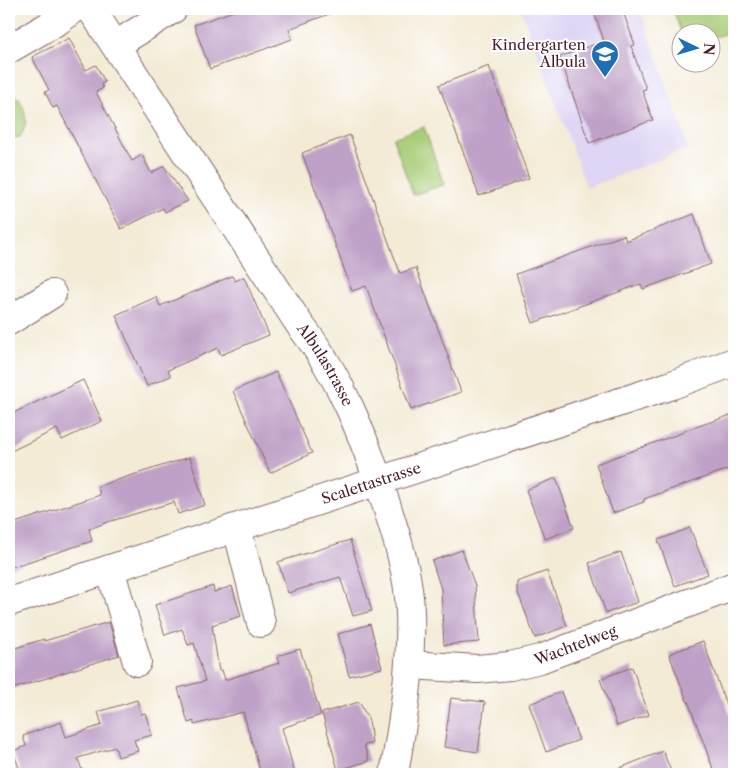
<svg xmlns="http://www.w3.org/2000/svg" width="743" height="783" font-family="'Libre Caslon Text',serif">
<rect width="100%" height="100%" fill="#fff"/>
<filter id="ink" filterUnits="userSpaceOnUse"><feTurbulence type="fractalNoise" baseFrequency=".02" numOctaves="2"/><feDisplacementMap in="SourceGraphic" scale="10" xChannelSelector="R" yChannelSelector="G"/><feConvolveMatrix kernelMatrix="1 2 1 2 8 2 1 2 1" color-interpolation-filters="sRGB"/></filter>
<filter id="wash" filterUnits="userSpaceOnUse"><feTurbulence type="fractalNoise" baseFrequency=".0096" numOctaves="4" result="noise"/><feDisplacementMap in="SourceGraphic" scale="20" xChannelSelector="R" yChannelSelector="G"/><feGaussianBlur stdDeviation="1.12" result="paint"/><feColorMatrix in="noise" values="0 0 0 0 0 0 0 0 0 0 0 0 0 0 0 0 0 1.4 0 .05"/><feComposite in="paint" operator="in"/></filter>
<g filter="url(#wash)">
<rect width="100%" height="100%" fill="#f3ebd5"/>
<!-- built -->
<path fill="#dfd5f5" d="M521,9H640L689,148L587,188Z"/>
<!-- green -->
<path fill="#a8cd77" stroke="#797651" d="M673,9H734V31L711,38L710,32H681Z
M9,97L19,99C27,111 28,125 20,137L9,139Z
M424,127L444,185L413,195L393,138Z"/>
<g id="blocks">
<!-- building -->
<path fill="#bfa1c7" d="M239,9H337V11L289,29L292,39L210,69L194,25Z
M611,9H622L635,45L631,46L646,89L642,90L653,120L589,143L560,57L604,41L595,15Z
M69,38L86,70L96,65L105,82L101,84L103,88L96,92L132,161L142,155L151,173L164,166L188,201L165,212L163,208L121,229L57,106L53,108L45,92L49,90L32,57Z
M489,66L529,178L479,196L439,85Z
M350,135L400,273L416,268L461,392L411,410L366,286L352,291L302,153Z
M694,214L711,264L643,289L641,284L533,323L516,274L624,235L626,241Z
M232,276L235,281L244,277L269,335L221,355L218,348L168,370L171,376L147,386L116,315L156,297L160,306Z
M276,372L312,453L270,473L233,391Z
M83,380L102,421L62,440L57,429L9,452V415Z
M734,414V467L644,499V502L613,513L596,464L684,432V431Z
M190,457L205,505L178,514L174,502L108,522L89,529L92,541L9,568V525L100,495L98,486Z
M556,478L574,528L545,539L526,490Z
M690,528L708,574L675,586L658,540Z
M350,540L372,611L353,616L340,577L288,593L278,562Z
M462,550L475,586L479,642L444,645L441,589L432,561Z
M621,552L638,602L606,613L589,563Z
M547,571L567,626L535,638L517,590V582Z
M213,586L214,592L232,586L241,616L212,625L219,671L222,670L225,680L279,663L277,656L300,649L321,715L282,728L295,774H261L243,712L194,725V721L188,723L178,688L205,681L194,643L188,645L182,629L165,635L155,605Z
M109,622L119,655L9,690V669L14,667L9,650L44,639V641Z
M370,624L382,668L349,676L338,634Z
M703,641L734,726V774H715L688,701H687L669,654Z
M632,667L649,715L617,726L600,679Z
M561,692L579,740L546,752L529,704Z
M451,698L485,702L478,752L444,747Z
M137,700L141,714L145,713L152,735L134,740L138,751L118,757L115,747L78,758L83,774H21L13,751L26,746L23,736L61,722L66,737L102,725L98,712Z
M359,702L368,718L370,726L372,744L364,745L369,761L338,770L322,713Z
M663,751L672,774H607V773Z"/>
</g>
</g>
<g filter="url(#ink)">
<use href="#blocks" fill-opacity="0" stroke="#856666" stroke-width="1"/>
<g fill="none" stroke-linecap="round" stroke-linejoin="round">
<!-- minor casing -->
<g stroke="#856666" stroke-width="30">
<g id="minor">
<path id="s1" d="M91,9L300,325C342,378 364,438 385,501C397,537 409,575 410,612C412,667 403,721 394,774"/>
<path d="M116,45L173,9"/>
<path d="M9,49L59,20L74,9"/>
<path d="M9,321L52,294"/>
<path d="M237,528L261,623"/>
<path d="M110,569L137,662"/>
<path id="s2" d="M9,602L672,385L734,362"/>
<path id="s3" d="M410,665L477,669L510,666L540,659L734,586"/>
</g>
</g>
<!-- minor -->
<use href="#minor" stroke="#fff" stroke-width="28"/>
</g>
</g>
<!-- icons -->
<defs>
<g id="school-pin" transform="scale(1.4375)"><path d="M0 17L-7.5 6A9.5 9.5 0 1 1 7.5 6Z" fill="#1f6fb2" stroke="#fff"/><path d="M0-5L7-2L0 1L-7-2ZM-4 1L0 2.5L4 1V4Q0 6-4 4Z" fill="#fff"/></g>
</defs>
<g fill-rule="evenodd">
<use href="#school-pin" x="605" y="54"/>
</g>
<g text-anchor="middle" stroke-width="4" stroke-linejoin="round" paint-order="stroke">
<!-- poi labels -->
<g font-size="15" fill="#4a1f2b" stroke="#fff" text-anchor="end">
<text x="586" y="50">Kindergarten<tspan x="586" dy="17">Albula</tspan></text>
</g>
<!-- street labels -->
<g font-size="15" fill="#4a1f2b" stroke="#fff">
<text dy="5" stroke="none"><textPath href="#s1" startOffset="426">Albulastrasse</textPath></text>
<text dy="5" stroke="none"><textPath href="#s2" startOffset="381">Scalettastrasse</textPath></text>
<text dy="5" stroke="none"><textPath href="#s3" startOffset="169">Wachtelweg</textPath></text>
</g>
</g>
<!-- margin -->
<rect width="743" height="783" fill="none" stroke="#fff" stroke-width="30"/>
<!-- north arrow -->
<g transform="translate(696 48) rotate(95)"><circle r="24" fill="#ffffff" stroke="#b7a5aa"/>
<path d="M0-4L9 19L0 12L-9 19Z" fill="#1f6fb2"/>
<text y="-8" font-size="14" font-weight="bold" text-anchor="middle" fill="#4a1f2b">N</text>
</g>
</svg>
